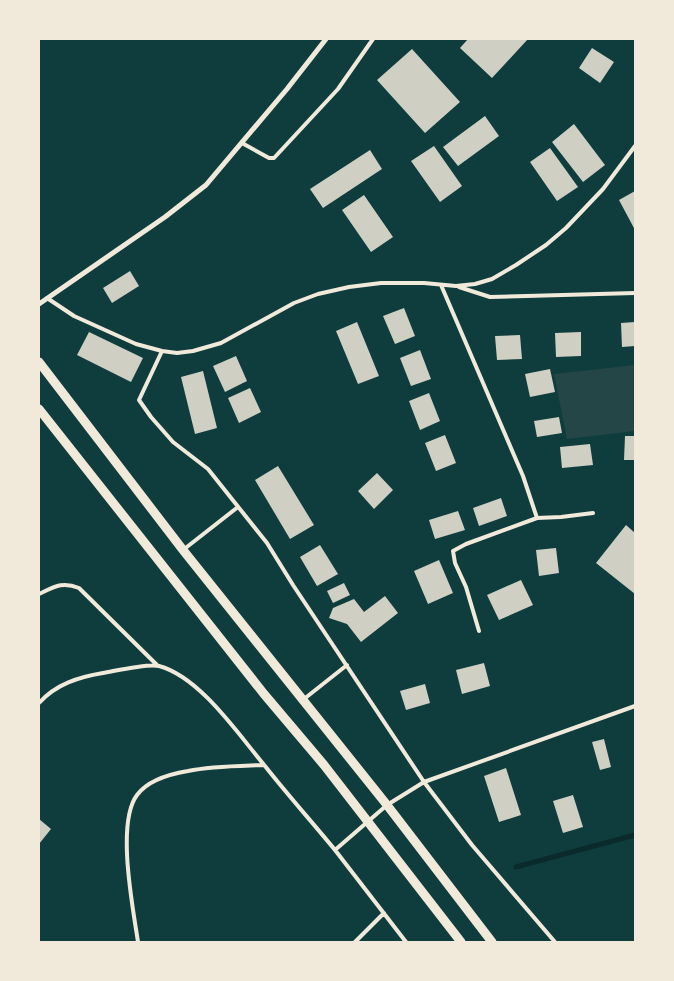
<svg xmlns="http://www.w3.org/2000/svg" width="674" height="981" font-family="'Archivo Narrow',sans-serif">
<rect width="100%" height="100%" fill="#0f3d3e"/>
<!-- green -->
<path fill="#244646" d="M635,365V431L567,439L554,374Z"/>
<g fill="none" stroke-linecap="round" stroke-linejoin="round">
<!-- stream -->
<path stroke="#0a2a2b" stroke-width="5" d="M516,867L635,835"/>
</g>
<!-- building -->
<path fill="#cfcfc3" d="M468,39H528L492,78L460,48Z
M592,48L614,62L600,83L579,68Z
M412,49L460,102L425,133L377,80Z
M485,116L499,136L458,166L443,147Z
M574,124L605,165L583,182L552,142Z
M434,146L462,186L440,202L411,161Z
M550,148L578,187L557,201L530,162Z
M370,150L382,169L323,208L310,189Z
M635,191V230L619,200Z
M364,195L393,237L371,252L342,210Z
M130,271L139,286L112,303L103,288Z
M404,308L415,336L395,344L383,316Z
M357,322L379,376L358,384L336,331Z
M635,322V346L622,347L621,323Z
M89,332L143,358L131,382L77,355Z
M581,332V356L556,357L555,333Z
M520,335L522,359L497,360L495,336Z
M420,350L431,379L411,386L400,358Z
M236,356L247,381L225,392L213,366Z
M550,369L555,392L530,397L525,374Z
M203,371L217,428L195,434L181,377Z
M250,388L261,412L239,423L228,398Z
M429,393L440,421L420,430L409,401Z
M559,417L562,433L537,437L534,421Z
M445,435L456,463L436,471L425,443Z
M625,436H635V460H624Z
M590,444L593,465L562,468L560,447Z
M278,466L314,525L290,539L255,480Z
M377,473L393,490L374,509L358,491Z
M501,498L507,516L479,526L473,508Z
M458,511L465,530L435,539L429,520Z
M626,525L635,533V594L596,563Z
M320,545L338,574L317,586L300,557Z
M556,548L559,573L539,576L536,550Z
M439,560L453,593L428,604L414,571Z
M521,580L533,605L499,620L487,595Z
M344,583L350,595L333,603L327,591Z
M385,596L398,613L361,642L347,624L329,618L333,608L354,599L364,612Z
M484,663L490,686L462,694L456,670Z
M425,684L430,703L406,710L400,691Z
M604,739L611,767L600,770L592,742Z
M506,768L521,815L499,822L484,776Z
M573,795L583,827L563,833L553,801Z
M39,819L51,829L39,844Z"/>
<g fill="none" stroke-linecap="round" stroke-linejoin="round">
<!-- service -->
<path stroke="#f1e9da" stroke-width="4" d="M242,143L269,158H274L338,89L373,39
M441,285L523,476L537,518L561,517L593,513
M459,287L490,297L635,293
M47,298L74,316L136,344L162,351L177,353L193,351L221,343L294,303L318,294L349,287L381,283H424L456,286L475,284L492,279L516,265L546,245L566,228L603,189L635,146
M162,351L139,400L151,417L173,442L208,469L267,543L293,585L424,782L472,845L555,942
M183,550L238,507
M39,594C54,587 62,581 79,588L157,665
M479,631L466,587L455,563L453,551L466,544L537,518
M304,699L347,665
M39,703C56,684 79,677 103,673C115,671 148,663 159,666C200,677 238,734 265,766C287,794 312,822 335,850L387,805L424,782L635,706
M335,850L406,942
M138,942C133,908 116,823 137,795C148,780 170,774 188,771C212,766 239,766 264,765
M355,942L384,913"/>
<!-- minor -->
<path stroke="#f1e9da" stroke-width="5" d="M39,304L165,217L206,185L287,89L326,39"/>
<!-- tertiary -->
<path stroke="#f1e9da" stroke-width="9" d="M39,362L183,550L387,805L492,942
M39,409L264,694L324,765L461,942"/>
</g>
<!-- border -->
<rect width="674" height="981" fill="none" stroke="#f1e9da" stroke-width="80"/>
</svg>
